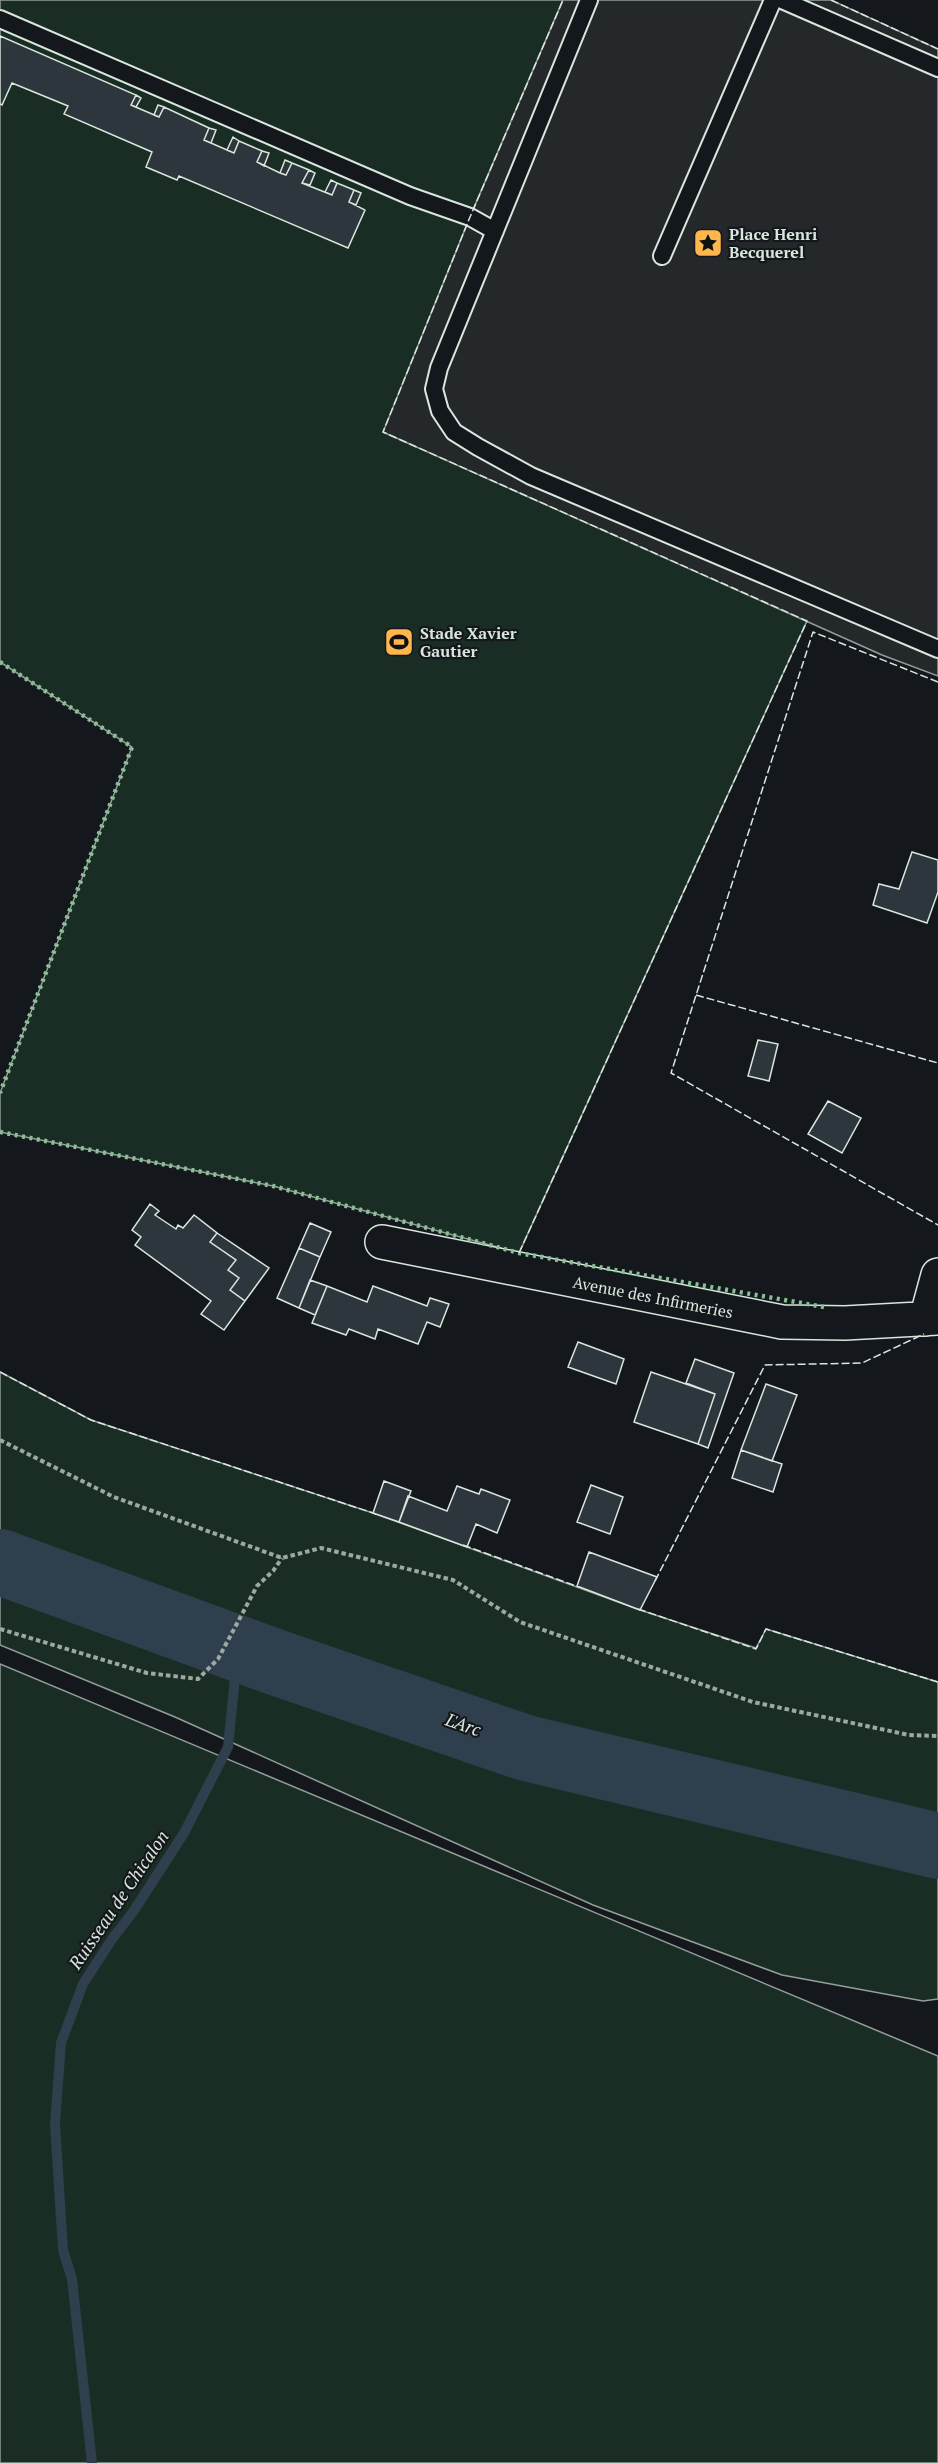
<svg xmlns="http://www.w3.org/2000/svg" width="938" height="2463" font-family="'PT Serif',serif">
<rect width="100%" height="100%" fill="#14181c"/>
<!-- green -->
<path fill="#1a2d24" stroke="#939e99" stroke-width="1.5" d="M0,0H563L470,217L384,432L807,621L519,1253L273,1186L0,1132V1093L132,747L0,662Z
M0,1372L91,1420L373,1513L640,1610L756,1648L766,1629L938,1682V1999L923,2001L782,1975L593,1905L175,1717L0,1645Z
M0,1664L938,2056V2463H0Z"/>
<!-- parking -->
<path fill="#24282b" stroke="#939e99" stroke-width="1.5" d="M563,0H831L938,49V676L882,655L383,432L470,217Z"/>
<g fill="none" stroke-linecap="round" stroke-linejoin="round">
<!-- stream -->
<path stroke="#2f3f4d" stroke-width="10" d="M92,2463L72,2279L63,2250L55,2124L61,2043L83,1984L112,1939L133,1912L184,1833L228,1747L238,1648"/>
<!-- river -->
<path stroke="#2f3f4d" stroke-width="66" d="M0,1562L275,1662L526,1748L938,1846"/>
</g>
<!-- building -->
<path fill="#2c363c" stroke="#d8e6dc" stroke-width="1.5" d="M0,36L136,95L131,105L159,117L164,107L209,128L204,140L234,153L239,141L262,151L257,162L280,173L286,175L292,163L309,170L302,183L332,195L337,183L354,190L349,202L365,210L348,248L179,176L177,180L146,167L152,152L64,114L68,106L12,83L2,105L0,104Z
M136,95L141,98L136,107L131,105Z
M158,105L164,107L159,117L154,115Z
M209,128L216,130L211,143L204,140Z
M233,137L239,141L234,153L227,150Z
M262,151L269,153L264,166L257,162Z
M285,160L292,163L286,175L280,173Z
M309,170L315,173L310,185L302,183Z
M331,180L337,183L332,195L325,192Z
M354,190L361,193L356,205L349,202Z
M912,852L938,860V892L927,923L873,905L879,884L899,889Z
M758,1040L778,1044L769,1081L748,1076Z
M828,1101L861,1118L842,1153L808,1134Z
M150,1204L159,1211L155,1215L176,1229L178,1225L183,1228L194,1215L217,1233L210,1242L236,1260L228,1270L239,1278L230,1290L245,1301L224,1330L201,1314L211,1301L135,1245L141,1237L132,1230Z
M310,1223L331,1232L320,1257L299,1248Z
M217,1233L269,1268L245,1301L230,1290L239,1278L228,1270L236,1260L210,1242Z
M299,1248L320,1257L299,1308L277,1298Z
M310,1280L327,1286L315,1315L299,1308Z
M327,1286L367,1302L373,1286L427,1306L430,1298L449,1304L440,1327L427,1322L418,1344L378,1329L375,1339L349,1329L346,1335L312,1323Z
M578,1342L624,1359L616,1384L568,1367Z
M695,1359L734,1373L708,1448L698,1444L715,1394L686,1383Z
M651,1372L715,1394L698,1444L634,1422Z
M766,1384L797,1395L772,1461L741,1450Z
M741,1450L782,1464L773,1492L732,1478Z
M384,1481L411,1491L399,1522L373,1513Z
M591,1485L623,1497L610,1534L577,1522Z
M457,1486L479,1494L481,1489L510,1500L497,1533L476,1524L467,1547L399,1522L408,1496L447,1511Z
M589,1552L657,1577L640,1610L577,1586Z"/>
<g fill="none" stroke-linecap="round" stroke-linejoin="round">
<!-- service casing -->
<g stroke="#d8e6dc" stroke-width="20">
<path id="service" d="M589,0L439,368L434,389L440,411L454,432L478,447L531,476L938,649
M782,0L938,68
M0,19L410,196L470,217L495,231
M662,256L773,0"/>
</g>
<!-- minor casing -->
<g stroke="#d8e6dc" stroke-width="36">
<path id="minor" d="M382,1242L782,1322L845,1323L938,1318
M926,1319L938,1275"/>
</g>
<!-- path -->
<path stroke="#9da8a2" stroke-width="4" stroke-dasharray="4.5 3" stroke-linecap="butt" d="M0,1440L114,1497L282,1558L321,1548L453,1580L520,1622L753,1702L909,1735L938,1736
M0,1629L147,1673L198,1679L218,1659L257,1586L273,1571L282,1558"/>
<!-- service -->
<use href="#service" stroke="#14181c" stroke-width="16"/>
<!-- minor -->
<use href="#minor" stroke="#14181c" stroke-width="33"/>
<!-- hedge -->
<path stroke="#8ac095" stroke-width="4.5" stroke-dasharray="3 4.5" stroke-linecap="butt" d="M0,662L132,747L0,1093
M0,1132L273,1186L519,1253L824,1307"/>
<!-- fence -->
<path stroke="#d8e6dc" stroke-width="1.5" stroke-dasharray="8 3" stroke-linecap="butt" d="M831,0L938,49
M938,682L813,632L671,1073L938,1225
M696,995L938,1063
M519,1253L807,621L383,432L470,217L563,0
M0,1372L91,1420L376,1514
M463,1545L579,1587
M655,1581L765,1365L862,1363L924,1334
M638,1609L756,1649L766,1629L938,1682"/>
</g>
<!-- icons -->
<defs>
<g id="sight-square" transform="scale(1.5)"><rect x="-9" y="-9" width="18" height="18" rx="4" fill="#ffb74d" stroke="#14181c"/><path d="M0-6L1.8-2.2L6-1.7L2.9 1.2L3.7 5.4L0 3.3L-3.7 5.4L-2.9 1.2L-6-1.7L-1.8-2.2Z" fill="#111"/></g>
<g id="stadium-square" transform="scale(1.5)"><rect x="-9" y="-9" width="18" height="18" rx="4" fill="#ffb74d" stroke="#14181c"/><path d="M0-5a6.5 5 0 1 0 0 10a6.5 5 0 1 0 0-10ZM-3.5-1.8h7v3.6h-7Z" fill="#111"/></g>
</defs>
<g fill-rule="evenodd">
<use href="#sight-square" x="708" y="243"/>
<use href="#stadium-square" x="399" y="642"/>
</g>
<g text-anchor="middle" stroke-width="4.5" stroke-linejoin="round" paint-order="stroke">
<!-- poi labels -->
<g font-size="16" font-weight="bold" fill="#d8e6dc" stroke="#14181c" text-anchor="start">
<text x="729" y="240">Place Henri<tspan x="729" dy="18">Becquerel</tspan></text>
<text x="420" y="639">Stade Xavier<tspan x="420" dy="18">Gautier</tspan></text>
</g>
<!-- street labels -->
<g font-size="16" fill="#d8e6dc" stroke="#14181c">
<text transform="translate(653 1297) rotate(11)" y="6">Avenue des Infirmeries</text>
</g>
<!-- water labels -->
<g font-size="18" font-style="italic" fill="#d8e6dc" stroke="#14181c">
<text transform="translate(463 1725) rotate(19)" y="6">L'Arc</text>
<text transform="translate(119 1900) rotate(-56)" y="6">Ruisseau de Chicalon</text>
</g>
</g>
</svg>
